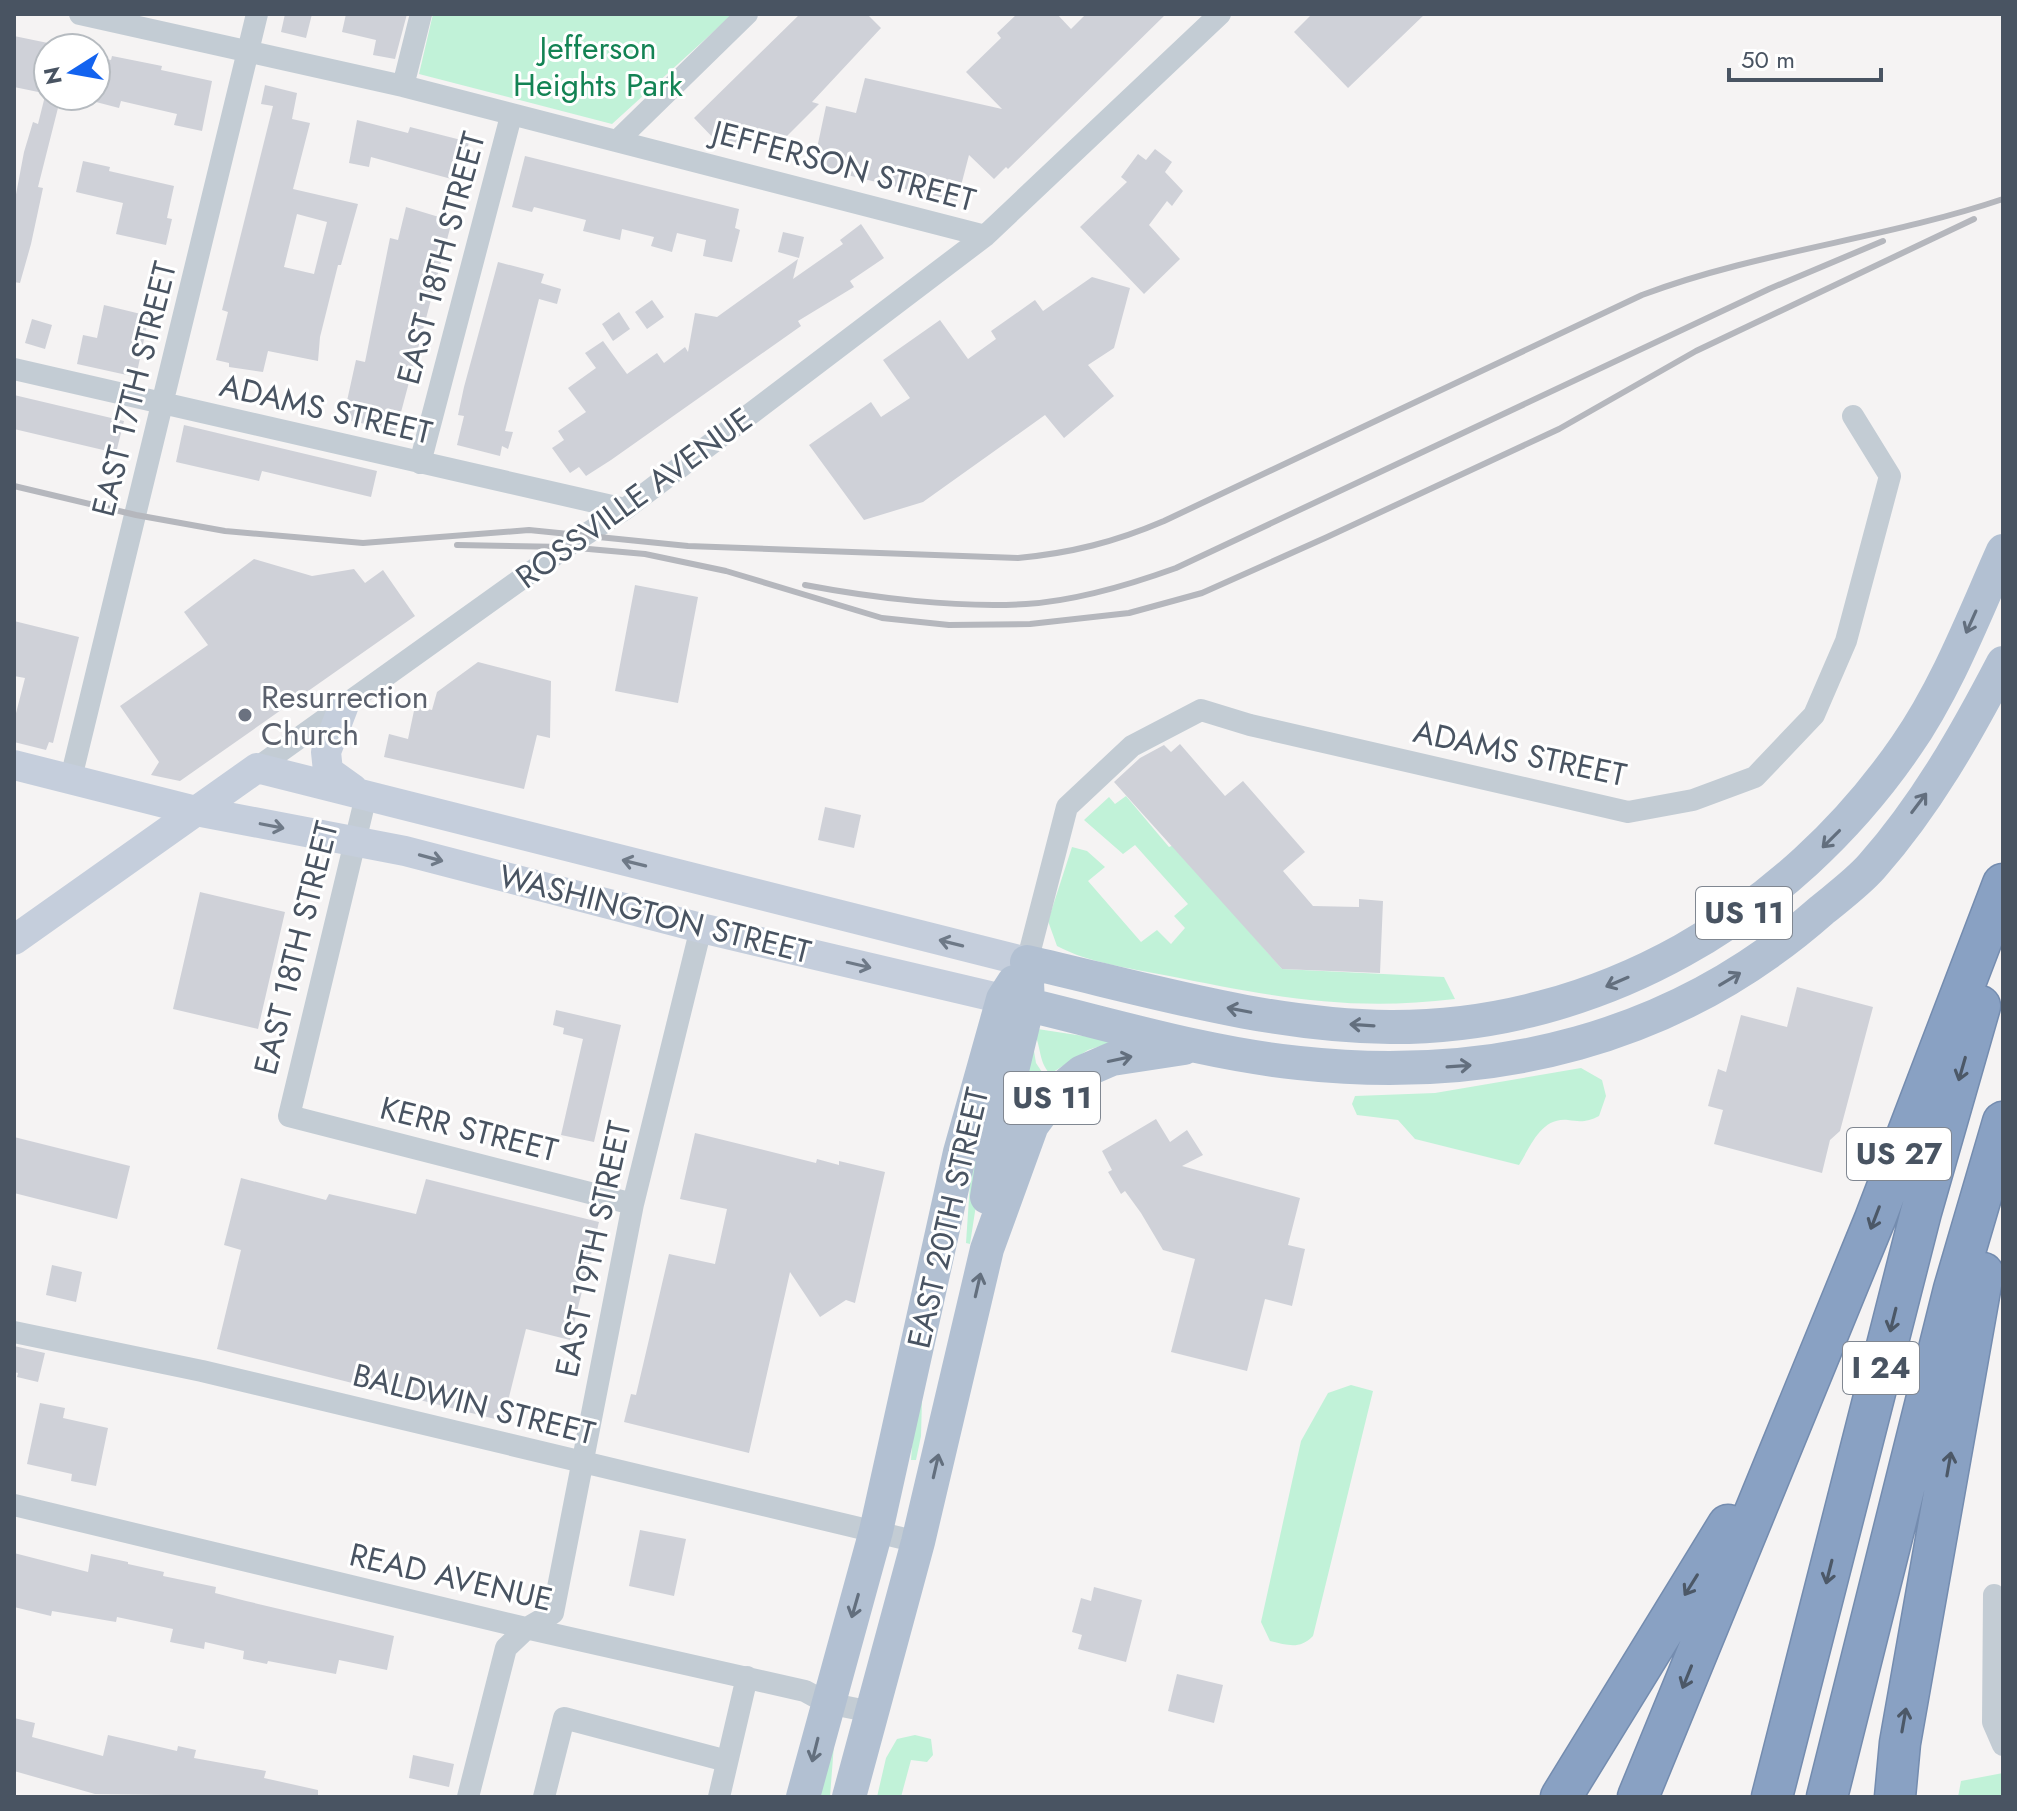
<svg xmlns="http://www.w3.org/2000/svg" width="2017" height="1811" font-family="Jost,sans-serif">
<rect width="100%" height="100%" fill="#f5f3f3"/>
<!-- green -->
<path fill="#c1f2d8" d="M433,14H733L612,124L419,74Z
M1126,796L1169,847L1174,845L1282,969L1444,977L1455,999C1347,1012 1269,996 1164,975C1129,968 1089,963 1057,946L1048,921L1072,847L1087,851L1105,867L1088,881L1141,942L1157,930L1171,944L1185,928L1174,916L1188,904L1135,845L1123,854L1084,820L1109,797L1115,804Z
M1031,1028L1116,1041L1088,1050L1050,1074C1037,1060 1042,1042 1031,1028Z
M1033,1045L1036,1063L1046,1078L1011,1113Z
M1581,1068L1602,1080L1606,1096L1599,1116C1588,1122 1580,1122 1568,1120C1541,1117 1531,1146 1519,1165L1415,1139L1398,1120L1357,1115L1352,1104L1355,1096L1435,1093Z
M977,1153L981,1173L970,1244L966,1243L970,1183Z
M1351,1385L1373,1391L1313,1636C1299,1650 1288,1645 1270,1641L1261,1622L1301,1441L1328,1393Z
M922,1399L921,1436L916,1460H911L913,1433Z
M915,1735L931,1739L933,1755L927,1762L911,1760L901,1797H877L886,1758L897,1739Z
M834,1744L830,1797H817Z
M2003,1773V1797H1958L1961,1781Z"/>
<!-- building -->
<path fill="#cfd1d8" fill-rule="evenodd" d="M285,14H312L306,38L281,32Z
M346,14H407L395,59L373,55L376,40L342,32Z
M800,14H867L881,28L812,102L819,104L773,150L756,133L738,150L725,137L718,143L694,118Z
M1017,14H1057L1071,29L1086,14H1166L1008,169L1006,167L994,179L969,155L957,201L813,167L826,106L856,113L865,78L1002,109L966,72L1001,38L997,33Z
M1312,14H1425L1348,88L1294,32Z
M14,36L48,43V94L14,87Z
M112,56L162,66L161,70L212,81L202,131L174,125L177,114L121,101L119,108L96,102L102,58L111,60Z
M265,85L297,93L292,119L310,123L293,189L358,204L341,265H338L320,337L318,361L268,351L263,372L229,367V363L216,360L228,312L222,310L273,106L261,104ZM297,214L327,222L314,274L284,267Z
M45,96H61L38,187L43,188L31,244L20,283L14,282V205L24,152L33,122L38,124Z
M357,120L408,133L410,127L469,142L465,159L461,157L455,180L371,157L369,167L349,163Z
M1155,149L1172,162L1165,172L1183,191L1172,206L1167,201L1149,225L1180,259L1144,294L1080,227L1127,182L1121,177L1138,154L1146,160Z
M525,156L739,209L735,228L740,230L732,262L703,256L706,240L677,233L672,252L651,246L654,237L622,229L620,240L583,231L586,220L534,207L532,212L512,207Z
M83,161L110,167L109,171L174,186L167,218L172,219L166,245L116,234L123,203L76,192Z
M406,207L452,221L396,431L343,419L356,360L365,362L390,238L398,240Z
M861,224L884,258L850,281L854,287L798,321L801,326L611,460L586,476L579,467L570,473L552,448L564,440L558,431L586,412L568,388L596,368L585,353L603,341L627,374L657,353L664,363L685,347L688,352L695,313L717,317L798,259L793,279L843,244L840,240Z
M783,232L804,237L799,258L778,252Z
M498,262L544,274L541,283L561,289L557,304L539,299L505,431L513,432L508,449L502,446L500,456L457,445L464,416L458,415L464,387Z
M1092,277L1130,288L1114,348L1088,365L1114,396L1064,438L1045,415L923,502L864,520L809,445L871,402L881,417L910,398L883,360L940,320L968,359L996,339L991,331L1035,300L1043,311Z
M652,300L664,317L647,329L635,312Z
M104,305L149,316L136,377L77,364L83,335L97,338Z
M619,312L630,329L613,341L602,324Z
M32,319L52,325L45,349L25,343Z
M14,395L124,421L116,453L14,429Z
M184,425L377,471L371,497L262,471L259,481L176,462Z
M254,559L312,576L354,569L365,583L383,570L415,616L180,781L151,775L159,762L120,706L208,645L184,612Z
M635,585L698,597L678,703L615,691Z
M14,621L79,637L53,743L49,742L46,750L14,742V721L25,678L14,676Z
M478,662L551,681L550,738L537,735L524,789L384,757L389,734L408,739L415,706L432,710L437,692Z
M1180,744L1225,796L1243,781L1305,852L1283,871L1313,906L1359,907V899L1383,901L1380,973L1282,969L1114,782L1140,758L1164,745L1171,752Z
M825,807L861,815L854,848L818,840Z
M200,892L285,912L258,1029L173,1009Z
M1797,987L1873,1007L1840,1131L1830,1140L1822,1173L1714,1144L1723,1110L1708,1106L1718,1069L1726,1072L1741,1015L1787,1027Z
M556,1010L621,1025L594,1142L561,1135L583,1039L563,1034L564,1028L553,1025Z
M1156,1119L1170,1142L1187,1130L1203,1155L1182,1166L1300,1198L1288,1245L1305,1249L1292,1306L1265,1299L1247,1371L1171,1352L1195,1259L1163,1250L1141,1213L1125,1191L1121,1194L1108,1172L1112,1170L1102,1151Z
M695,1133L816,1163L817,1159L839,1165V1161L885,1172L855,1303L846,1300L820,1317L790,1272L749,1453L624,1422L631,1394L636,1395L669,1254L715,1264L727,1209L680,1199Z
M14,1137L130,1166L117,1219L14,1193Z
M241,1178L326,1200L329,1194L416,1214L426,1179L599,1222L570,1340L526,1329L503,1421L217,1349L241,1250L224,1245Z
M52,1265L82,1272L76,1302L46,1295Z
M14,1346L45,1353L38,1382L17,1377L18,1373L14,1372Z
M40,1403L65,1408L63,1418L108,1428L96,1486L71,1481L72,1474L27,1464Z
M640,1530L686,1539L674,1596L629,1586Z
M14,1553L88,1572L91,1554L128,1562V1564L164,1572L163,1576L216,1587L215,1593L246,1601L394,1636L387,1670L339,1660L336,1674L268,1661L267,1664L243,1659L244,1651L205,1642L204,1649L170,1642L173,1629L117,1617L116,1622L52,1611L51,1616L14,1607Z
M1094,1587L1142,1600L1126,1662L1078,1649L1082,1635L1072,1632L1081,1598L1091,1601Z
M1177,1674L1223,1685L1214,1723L1168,1711Z
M14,1718L35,1723L32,1737L103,1756L108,1735L177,1751L178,1746L196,1750L194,1758L266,1771L264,1778L318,1790V1797L95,1794L14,1771Z
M413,1755L454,1764L449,1787L409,1778Z"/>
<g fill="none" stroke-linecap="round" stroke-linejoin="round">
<!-- highway casing -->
<g stroke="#748caf" stroke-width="43">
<path id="highway" d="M1561,1797L1728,1525
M1638,1797L1875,1219L2003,884
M1772,1797L1921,1212L1980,1006
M1827,1797L1954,1289L2003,1122
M1895,1797L1900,1743L1983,1273"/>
</g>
<!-- street -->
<path stroke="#c3ccd4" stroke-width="22" d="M80,14L403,86L985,236
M403,86L421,14
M617,141L747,14
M14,369L625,509
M420,463L511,116
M257,768L566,547L625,509L985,236L1220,14
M71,778L257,14
M366,796L289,1116L633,1204
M1027,962L1067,807L1132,746L1201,710L1250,725L1628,812L1693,800L1755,777L1814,715L1846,641L1890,476L1853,416
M14,1332L202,1371L918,1542
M14,1505L530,1629L805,1691L827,1703L872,1712
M1994,1595L1993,1722L2003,1745
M468,1797L506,1648L527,1628L553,1613L633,1204L701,928
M544,1797L564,1718L727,1761
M719,1797L747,1677"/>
<!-- secondary -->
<path stroke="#c5cedc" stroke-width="30" d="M344,705L326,752L328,771L353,789
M14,765L196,811L405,851L701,928L1003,999
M14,940L257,768L1027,962"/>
<!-- primary -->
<path stroke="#b2c0d2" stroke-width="34" d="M1027,962C1146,989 1267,1026 1390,1027C1599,1028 1790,915 1906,746C1947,687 1974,616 2003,551
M1003,999C1100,1021 1200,1053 1299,1063C1492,1084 1675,1040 1822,910C1839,896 1858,882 1872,866C1926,805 1966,734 2003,663
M987,1197L998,1129L1028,1004L1027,982
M803,1797L876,1531L960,1152L1003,999L1014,982
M849,1797L918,1542L987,1249L1032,1125L1055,1094L1082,1072L1112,1059L1184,1048"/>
<!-- highway -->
<use href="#highway" stroke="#89a1c3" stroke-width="40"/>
<!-- rail -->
<path stroke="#b5b7bd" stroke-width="6" d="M14,486L136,515L225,531L363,543L529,530L688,546L1018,558C1071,553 1115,542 1164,521L1642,295C1759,251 1885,239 2003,199
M457,545L566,547L645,554L726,571L882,618L949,625L1030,624L1129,613L1202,593L1325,538L1559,429L1696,351L1974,219
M805,585C873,598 957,608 1026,604C1076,601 1129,585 1176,568L1769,289L1883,241"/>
</g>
<!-- one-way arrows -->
<defs><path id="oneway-shaft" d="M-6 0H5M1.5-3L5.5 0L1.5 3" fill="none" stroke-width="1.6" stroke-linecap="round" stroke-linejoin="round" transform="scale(2)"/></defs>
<g stroke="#636f7e">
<use href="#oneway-shaft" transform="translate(1971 622) rotate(114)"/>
<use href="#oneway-shaft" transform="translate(1919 803) rotate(-53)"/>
<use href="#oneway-shaft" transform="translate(1831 839) rotate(135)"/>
<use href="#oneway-shaft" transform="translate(1730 979) rotate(-31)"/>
<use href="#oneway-shaft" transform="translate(1617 982) rotate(157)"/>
<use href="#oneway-shaft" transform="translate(1239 1010) rotate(-169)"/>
<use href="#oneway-shaft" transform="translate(1362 1025) rotate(-176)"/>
<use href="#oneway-shaft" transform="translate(1120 1059) rotate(-12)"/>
<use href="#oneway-shaft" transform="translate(1459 1066) rotate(-4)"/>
<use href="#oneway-shaft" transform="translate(978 1285) rotate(-77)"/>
<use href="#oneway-shaft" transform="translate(936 1466) rotate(-77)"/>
<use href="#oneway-shaft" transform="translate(855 1606) rotate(106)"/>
<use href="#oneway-shaft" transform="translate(815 1750) rotate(104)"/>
</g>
<g stroke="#6e7987">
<use href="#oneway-shaft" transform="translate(272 826) rotate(11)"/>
<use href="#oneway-shaft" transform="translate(431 858) rotate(15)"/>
<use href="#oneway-shaft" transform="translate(634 863) rotate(-166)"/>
<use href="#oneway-shaft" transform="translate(951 943) rotate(-166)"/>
<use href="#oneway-shaft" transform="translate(859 965) rotate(13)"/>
</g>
<g stroke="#4c5867">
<use href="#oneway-shaft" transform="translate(1962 1069) rotate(106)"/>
<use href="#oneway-shaft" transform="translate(1875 1218) rotate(111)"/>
<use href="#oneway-shaft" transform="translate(1893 1320) rotate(104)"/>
<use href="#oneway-shaft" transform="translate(1949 1464) rotate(-80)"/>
<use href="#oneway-shaft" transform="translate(1829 1572) rotate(104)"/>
<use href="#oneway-shaft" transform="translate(1691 1585) rotate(122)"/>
<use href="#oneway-shaft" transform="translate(1687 1677) rotate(112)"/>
<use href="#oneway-shaft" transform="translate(1904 1720) rotate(-80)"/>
</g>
<!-- markers -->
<circle fill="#6b7280" stroke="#fff" stroke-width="3" cx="245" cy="715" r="8"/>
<g text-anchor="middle" stroke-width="6" stroke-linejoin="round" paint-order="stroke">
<!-- shield labels -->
<g fill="#fff" stroke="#808791" stroke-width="2">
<rect x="1696" y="887" width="96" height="52" rx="6"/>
<rect x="1004" y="1072" width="96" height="52" rx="6"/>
<rect x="1847" y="1128" width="104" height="52" rx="6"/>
<rect x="1843" y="1342" width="76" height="52" rx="6"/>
</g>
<g font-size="30" font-weight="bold" fill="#495462">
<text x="1744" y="923">US 11</text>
<text x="1052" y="1108">US 11</text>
<text x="1899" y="1164">US 27</text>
<text x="1881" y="1378">I 24</text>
</g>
<!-- park labels -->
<g font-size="32" fill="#138354" stroke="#fff">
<text x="598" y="59">Jefferson<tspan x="598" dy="37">Heights Park</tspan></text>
</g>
<!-- street labels -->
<g font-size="32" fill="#495462" stroke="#fff">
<text transform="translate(844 166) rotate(15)" y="11">JEFFERSON STREET</text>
<text transform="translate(441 258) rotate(-75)" y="11">EAST 18TH STREET</text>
<text transform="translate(134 389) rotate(-76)" y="11">EAST 17TH STREET</text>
<text transform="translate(326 409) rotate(13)" y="11">ADAMS STREET</text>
<text transform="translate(634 498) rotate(-36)" y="11">ROSSVILLE AVENUE</text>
<text transform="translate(1520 753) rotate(12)" y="11">ADAMS STREET</text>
<text transform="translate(655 914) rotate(14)" y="11">WASHINGTON STREET</text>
<text transform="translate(296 948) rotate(-76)" y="11">EAST 18TH STREET</text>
<text transform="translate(469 1129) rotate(14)" y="11">KERR STREET</text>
<text transform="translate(948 1218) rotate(-77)" y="11">EAST 20TH STREET</text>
<text transform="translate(593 1249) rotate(-78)" y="11">EAST 19TH STREET</text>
<text transform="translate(474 1404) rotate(14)" y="11">BALDWIN STREET</text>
<text transform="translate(451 1577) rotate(13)" y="11">READ AVENUE</text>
</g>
<!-- worship labels -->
<g font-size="32" fill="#5b616d" stroke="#fff" text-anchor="start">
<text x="261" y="708">Resurrection<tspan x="261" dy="37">Church</tspan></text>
</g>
</g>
<!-- border -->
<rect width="2017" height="1811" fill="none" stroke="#495462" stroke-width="32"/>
<!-- north arrow -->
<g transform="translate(72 72) rotate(259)"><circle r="38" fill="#ffffff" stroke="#b6bbc0" stroke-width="2"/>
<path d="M0-6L14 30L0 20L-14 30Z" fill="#1363ef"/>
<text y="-12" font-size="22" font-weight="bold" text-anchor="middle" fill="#495462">N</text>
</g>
<!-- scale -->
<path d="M1729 68v12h152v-12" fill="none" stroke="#495462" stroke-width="4"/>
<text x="1741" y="68" font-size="24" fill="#495462" stroke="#ffffff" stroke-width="6" paint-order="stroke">50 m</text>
</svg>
